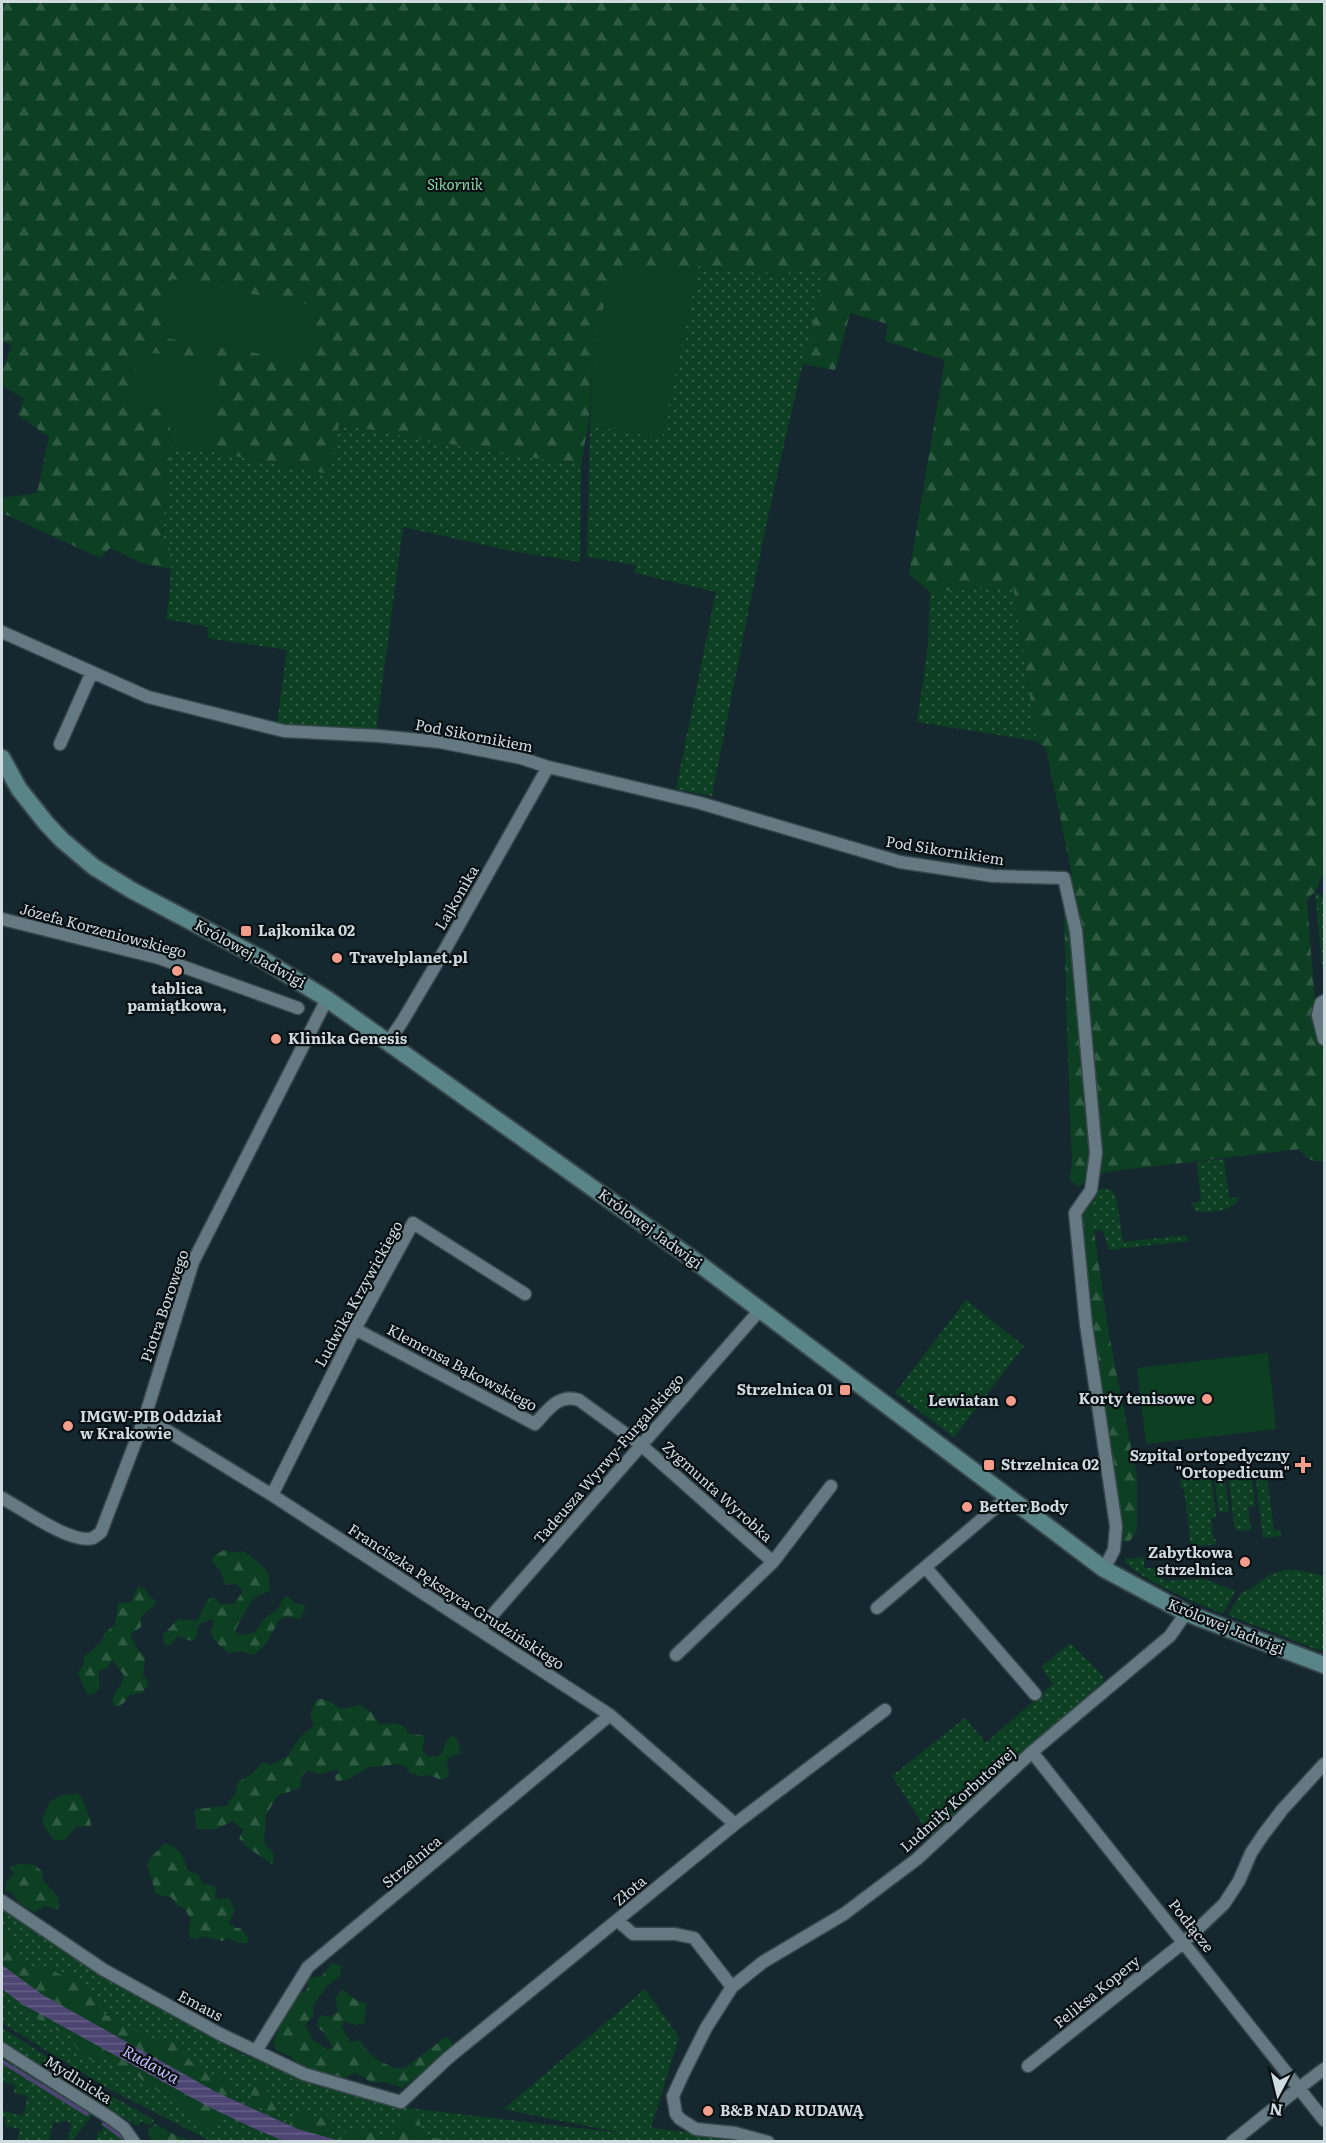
<svg xmlns="http://www.w3.org/2000/svg" width="1326" height="2143" font-family="Literata,serif">
<defs>
<pattern id="grass-dots" width="8" height="8" patternUnits="userSpaceOnUse" patternTransform="scale(1.5)"><rect width="8" height="8" fill="#0d4023"/><path d="M2 2h.1M6 6h.1" fill="none" stroke="#2f5b43" stroke-width="1.8" stroke-linecap="round"/></pattern>
<pattern id="forest-firs" width="22" height="20" patternUnits="userSpaceOnUse" patternTransform="scale(1.5)"><rect width="22" height="20" fill="#0d4023"/><path d="M5 1l3.5 6h-7zM16 11l3.5 6h-7z" fill="#2f5b43"/></pattern>
<pattern id="water-rules" width="6" height="5" patternUnits="userSpaceOnUse" patternTransform="scale(1.5)"><rect width="6" height="5" fill="#4d4673"/><path d="M0 2.5h6" fill="none" stroke="#666087"/></pattern>
</defs>
<rect width="100%" height="100%" fill="#15282f"/>
<!-- grass -->
<path fill="url(#grass-dots)" d="M698,266L787,276L791,268L826,273C780,445 746,622 712,796L676,789L716,592L635,573L636,565L587,557L590,426L662,437Z
M339,424L511,455L581,464L580,562L512,551L403,527L376,730L277,724L287,650L208,638V627L166,619C171,592 171,568 169,541L162,539L171,447L208,451L329,474Z
M1013,586L1037,741L917,722L928,647L930,592Z
M1315,892L1324,898V985Z
M1224,1159L1229,1198L1239,1197C1235,1212 1209,1213 1196,1211L1191,1203L1201,1201L1197,1162Z
M1097,1189H1110L1116,1196L1123,1242L1187,1235L1188,1241L1109,1250L1103,1231L1094,1230L1090,1203Z
M966,1300L1024,1346L954,1437L895,1393Z
M1266,1470L1274,1530H1280L1281,1536L1263,1538L1255,1471Z
M1244,1471L1251,1472L1255,1506L1248,1507L1251,1530L1235,1531L1228,1473Z
M1224,1474L1229,1511L1219,1512L1214,1476Z
M1211,1476L1216,1517L1211,1519L1213,1539H1216V1544L1191,1547L1184,1489L1181,1488L1180,1480Z
M1157,1556L1144,1558V1568H1158L1160,1575L1165,1581L1204,1579L1235,1591L1223,1614C1193,1601 1148,1584 1125,1562L1126,1559Z
M1285,1570H1298L1324,1576L1323,1649L1318,1650L1228,1615L1241,1593L1250,1589L1269,1575Z
M1070,1643L1103,1676L1104,1681L931,1837L892,1776L965,1718L986,1743L1053,1684L1041,1667Z
M2,1906L159,2008L241,2054L288,2072L381,2101L409,2108L620,2133L504,2109L645,1989L679,2037L651,2128L732,2137L744,2141L340,2142L298,2129L216,2092L43,1995L2,1965Z
M2,1989L22,2004L253,2128L284,2141H211L107,2088L2,2023Z
M2,2028L85,2081L154,2120L151,2126L141,2121L138,2126L71,2087L2,2043Z
M4,2061L10,2062L93,2114L72,2141L68,2140L71,2125L69,2122L63,2121L60,2123L53,2122L49,2141H17L20,2129L5,2126L6,2118L2,2117V2111L23,2116L28,2096L14,2093L15,2085L2,2082V2064Z
M103,2121L118,2130L128,2142H96L98,2131L101,2132L104,2128L100,2125Z"/>
<!-- forest -->
<path fill="url(#forest-firs)" d="M2,2H1324V872L1315,892L1307,899L1315,1006L1324,1057V1161C1311,1162 1307,1159 1299,1149L1114,1171L1087,1178L1079,1187L1070,1180L1072,1164L1067,1033L1064,904L1074,894L1071,870L1046,749L1037,741L1013,586L930,592L909,574L945,360L885,341L888,324L850,313L835,370L802,364L826,273L791,268L787,276L698,266H635L608,286L592,368L589,419L581,464L511,455L339,424L329,474L208,451L222,365L128,403L169,411L171,447L162,539L169,540L171,569L141,563L110,548L100,558L2,513V498L37,493L49,437L18,415L24,399L2,385V372L12,345L2,341Z
M1090,1203L1108,1329L1137,1478V1530L1130,1541L1121,1542L1092,1334L1079,1215L1086,1204Z
M224,1550L233,1553L242,1551L250,1555L268,1572L270,1591L253,1598L235,1630L238,1634L242,1635L255,1632L265,1618L277,1610L284,1598L288,1596L295,1604L305,1605V1610L300,1619L286,1617L279,1620L267,1642L255,1655L240,1651L231,1653C224,1651 211,1639 211,1631C211,1630 214,1622 214,1621L211,1619L199,1625L195,1640L191,1641L178,1636L169,1646L165,1645L163,1635L178,1619L197,1621C203,1612 203,1602 213,1596L220,1604H234L242,1593V1589L236,1584L226,1585L221,1572L212,1561V1557Z
M138,1586L147,1591L148,1595L156,1601L154,1605L141,1617V1627L130,1634L138,1650L145,1657L143,1677L147,1679L148,1685L142,1693L129,1695L125,1702L117,1707L113,1704C112,1689 123,1688 124,1675L112,1660L107,1668L99,1671C96,1682 106,1685 92,1695L87,1694L78,1673L83,1665L84,1657L101,1642L105,1633L115,1624L118,1603L131,1602Z
M321,1699L329,1701L340,1709L361,1705L371,1712L379,1724C392,1724 402,1719 409,1734L422,1735L425,1739L422,1751L428,1756L438,1757C446,1751 443,1740 453,1735L458,1741L461,1753L449,1758L447,1762L449,1775C443,1783 437,1778 430,1775L420,1776L410,1773C408,1771 407,1767 404,1766C399,1762 378,1768 368,1767C358,1773 350,1782 336,1781L335,1776L339,1773L338,1769L319,1774L311,1771H306L300,1779L301,1788L278,1795L266,1815L264,1841L266,1846L273,1852L274,1861L272,1864L247,1847L239,1838L244,1830L233,1821L216,1829H197L194,1813L196,1809L228,1806L229,1801L235,1795L238,1782L253,1773L263,1762L271,1765L287,1757L300,1737L314,1726L310,1714L316,1700Z
M77,1793L83,1799C84,1808 91,1817 91,1826H77L65,1839L56,1841L52,1838L42,1823C47,1808 45,1802 61,1796C67,1794 71,1795 77,1793Z
M165,1843C181,1848 184,1858 188,1871L198,1874L202,1883L216,1887L215,1897L219,1899L229,1898L235,1911L228,1923L236,1928H240L249,1939L247,1943H238L230,1938L222,1941L203,1936L195,1939L190,1938L189,1929L191,1921L185,1909L177,1905L171,1897L156,1894L147,1865L151,1857Z
M20,1864L34,1865L42,1871L43,1880L58,1897L60,1907L56,1909L46,1906L34,1912L20,1904L13,1894L5,1890L7,1881L14,1874L10,1867Z
M2,1933L10,1939L13,1948L30,1965L43,1970H52L61,1975L70,1973L89,1987L90,1992L98,1996L101,2014L115,2018L123,2025L133,2027L138,2034L161,2040L170,2038L182,2043L186,2056L196,2066L206,2070L212,2076L223,2077L230,2085L232,2090L229,2094L221,2096L225,2112L210,2128H205L196,2119L181,2109L170,2092L157,2090L146,2084L136,2074L119,2067L107,2056L95,2061L82,2057L73,2042L78,2035L67,2026L66,2034L57,2030L55,2026L41,2022L31,2013L27,2012L19,2002L5,1998L2,1967L3,1963L2,1962Z
M332,1963L342,1966L340,1976L326,1987L313,2006L314,2015L305,2025L312,2039L328,2050L332,2048C332,2042 326,2039 325,2033L318,2028V2019L321,2015L330,2017L338,2012L336,1998L341,1990C352,1993 351,2001 366,2003L365,2023L355,2025L344,2021C338,2030 348,2033 350,2042L360,2040L368,2052L379,2061L397,2069L406,2067L446,2037L450,2039L453,2047L450,2051L402,2088L385,2082H371L356,2073L344,2078L305,2070L290,2056L277,2051L273,2043L281,2022L298,1993L306,1991L308,1986L307,1978L322,1976Z
M258,2083L263,2084L270,2096L278,2101L279,2109L267,2114L261,2108L253,2105L250,2102L253,2084Z
M309,2112L314,2120L329,2114L335,2127L331,2135L318,2136L291,2128L290,2124L292,2116Z
M413,2114L418,2116L423,2134L426,2137L450,2140L457,2131L462,2132V2138L466,2141L342,2142L340,2137L342,2133L361,2131L365,2128L380,2134H394C405,2122 390,2117 413,2114Z
M155,2124L179,2137H184L187,2141H151L148,2133L149,2129Z"/>
<!-- garden -->
<path fill="#0d4023" d="M635,266H698L662,437L590,426L592,368L608,286Z
M172,279L317,306L309,362L160,337Z
M140,351L223,364L208,451L171,447L169,411L127,403Z
M1268,1353L1276,1429L1146,1444L1137,1368Z"/>
<!-- water -->
<path fill="url(#water-rules)" d="M2,1965L43,1995L216,2092L298,2129L340,2141H284L253,2128L207,2106L22,2004L2,1989Z"/>
<g fill="none" stroke-linecap="round" stroke-linejoin="round">
<!-- stream -->
<path stroke="#4d4673" stroke-width="4" d="M3,2062L87,2114
M104,2124L123,2138"/>
<!-- street casing -->
<g stroke="#37464b" stroke-width="15">
<path id="street" d="M2,632L148,697L284,731L379,736L440,742L521,758L548,767L700,803L900,862L993,876L1064,878L1076,931L1096,1153L1091,1190L1075,1213L1086,1325L1116,1526L1114,1550L1104,1569
M60,744L92,672
M2,919L159,958L298,1008
M1324,1001L1321,1003L1318,1015L1324,1039
M388,1042L402,1022L447,946L548,767
M355,1329L535,1424C548,1410 559,1393 579,1400L641,1445L773,1562
M145,1417L272,1495L610,1715L735,1824
M272,1495L355,1329L413,1223L525,1294
M2,1498C21,1508 72,1545 93,1538C96,1536 99,1534 101,1532L145,1417L193,1262L327,999
M926,1568L1035,1694
M877,1608L1008,1497
M480,1629L760,1310
M676,1655L773,1562L831,1486
M1032,1752L1324,2120
M2,1901L104,1970L220,2034L304,2074L401,2102L448,2058L735,1824L885,1710
M618,1921L633,1934H675L694,1938L732,1987
M2,2049L112,2119L124,2128L134,2142
M256,2051L308,1967L610,1715
M1028,2066L1184,1942L1224,1904L1239,1881L1251,1853L1263,1835L1282,1810L1324,1764
M768,2142L735,2133L696,2129L680,2119L676,2114L673,2096L684,2072L706,2028L732,1987L763,1962L844,1914L917,1859L1032,1752L1170,1636L1186,1613
M1232,2142L1299,2088L1324,2069"/>
</g>
<!-- secondary casing -->
<g stroke="#37464b" stroke-width="20">
<path id="secondary" d="M2,758L19,789L46,823L62,840L94,867L133,891L262,959L327,999L698,1263L1104,1569L1186,1613L1324,1665"/>
</g>
<!-- street -->
<use href="#street" stroke="#647981" stroke-width="12"/>
<!-- secondary -->
<use href="#secondary" stroke="#598588" stroke-width="16"/>
</g>
<!-- markers -->
<g fill="#f49d8c" stroke="#081013" stroke-width="2">
<rect x="240" y="925" width="12" height="12" rx="3"/>
<circle cx="337" cy="958" r="6"/>
<circle cx="177" cy="971" r="6"/>
<circle cx="276" cy="1039" r="6"/>
<rect x="839" y="1384" width="12" height="12" rx="3"/>
<circle cx="1207" cy="1399" r="6"/>
<circle cx="1011" cy="1401" r="6"/>
<circle cx="68" cy="1426" r="6"/>
<rect x="983" y="1459" width="12" height="12" rx="3"/>
<path d="M1300 1456h6v6h6v6h-6v6h-6v-6h-6v-6h6z"/>
<circle cx="967" cy="1507" r="6"/>
<circle cx="1245" cy="1562" r="6"/>
<circle cx="708" cy="2111" r="6"/>
</g>
<g text-anchor="middle" stroke-width="4.5" stroke-linejoin="round" paint-order="stroke">
<!-- park labels -->
<g font-size="15" font-style="italic" fill="#8ad5a3" stroke="#081013">
<text x="455" y="190">Sikornik</text>
</g>
<!-- street labels -->
<g font-size="15" fill="#d0dbe0" stroke="#081013">
<text transform="translate(474 736) rotate(11)" y="5">Pod Sikornikiem</text>
<text transform="translate(945 851) rotate(9)" y="5">Pod Sikornikiem</text>
<text transform="translate(457 898) rotate(-60)" y="5">Lajkonika</text>
<text transform="translate(103 931) rotate(15)" y="5">Józefa Korzeniowskiego</text>
<text transform="translate(250 954) rotate(29)" y="5">Królowej Jadwigi</text>
<text transform="translate(650 1229) rotate(36)" y="5">Królowej Jadwigi</text>
<text transform="translate(359 1294) rotate(-61)" y="5">Ludwika Krzywickiego</text>
<text transform="translate(165 1306) rotate(-71)" y="5">Piotra Borowego</text>
<text transform="translate(462 1368) rotate(28)" y="5">Klemensa Bąkowskiego</text>
<text transform="translate(609 1459) rotate(-49)" y="5">Tadeusza Wyrwy-Furgalskiego</text>
<text transform="translate(717 1492) rotate(42)" y="5">Zygmunta Wyrobka</text>
<text transform="translate(456 1597) rotate(33)" y="5">Franciszka Pększyca-Grudzińskiego</text>
<text transform="translate(1226 1627) rotate(22)" y="5">Królowej Jadwigi</text>
<text transform="translate(958 1800) rotate(-42)" y="5">Ludmiły Korbutowej</text>
<text transform="translate(412 1862) rotate(-40)" y="5">Strzelnica</text>
<text transform="translate(630 1891) rotate(-40)" y="5">Złota</text>
<text transform="translate(1191 1926) rotate(52)" y="5">Podłącze</text>
<text transform="translate(1097 1992) rotate(-39)" y="5">Feliksa Kopery</text>
<text transform="translate(200 2006) rotate(28)" y="5">Emaus</text>
<text transform="translate(78 2080) rotate(32)" y="5">Mydlnicka</text>
</g>
<!-- poi labels -->
<g font-size="15" font-weight="bold" fill="#d0dbe0" stroke="#081013" text-anchor="start">
<text x="258" y="936">Lajkonika 02</text>
<text x="349" y="963">Travelplanet.pl</text>
<text x="177" y="994" text-anchor="middle">tablica<tspan x="177" dy="17">pamiątkowa,</tspan></text>
<text x="288" y="1044">Klinika Genesis</text>
<text x="833" y="1395" text-anchor="end">Strzelnica 01</text>
<text x="1195" y="1404" text-anchor="end">Korty tenisowe</text>
<text x="999" y="1406" text-anchor="end">Lewiatan</text>
<text x="80" y="1422">IMGW-PIB Oddział<tspan x="80" dy="17">w Krakowie</tspan></text>
<text x="1290" y="1461" text-anchor="end">Szpital ortopedyczny<tspan x="1290" dy="17">"Ortopedicum"</tspan></text>
<text x="1001" y="1470">Strzelnica 02</text>
<text x="979" y="1512">Better Body</text>
<text x="1233" y="1558" text-anchor="end">Zabytkowa<tspan x="1233" dy="17">strzelnica</tspan></text>
<text x="720" y="2116">B&amp;B NAD RUDAWĄ</text>
</g>
<!-- water labels -->
<g font-size="16" font-style="italic" fill="#c1b9f4" stroke="#081013">
<text transform="translate(151 2064) rotate(29)" y="6">Rudawa</text>
</g>
</g>
<!-- border -->
<rect width="1326" height="2143" fill="none" stroke="#d0dbe0" stroke-width="6"/>
<!-- north arrow -->
<g transform="translate(1278 2095) rotate(187)" stroke="#081013" stroke-width="4.5" paint-order="stroke">
<path d="M0-4.5L10 22L0 15L-10 22Z" fill="#d0dbe0"/>
<text y="-9" font-size="16" font-weight="bold" text-anchor="middle" fill="#d0dbe0">N</text>
</g>
</svg>
